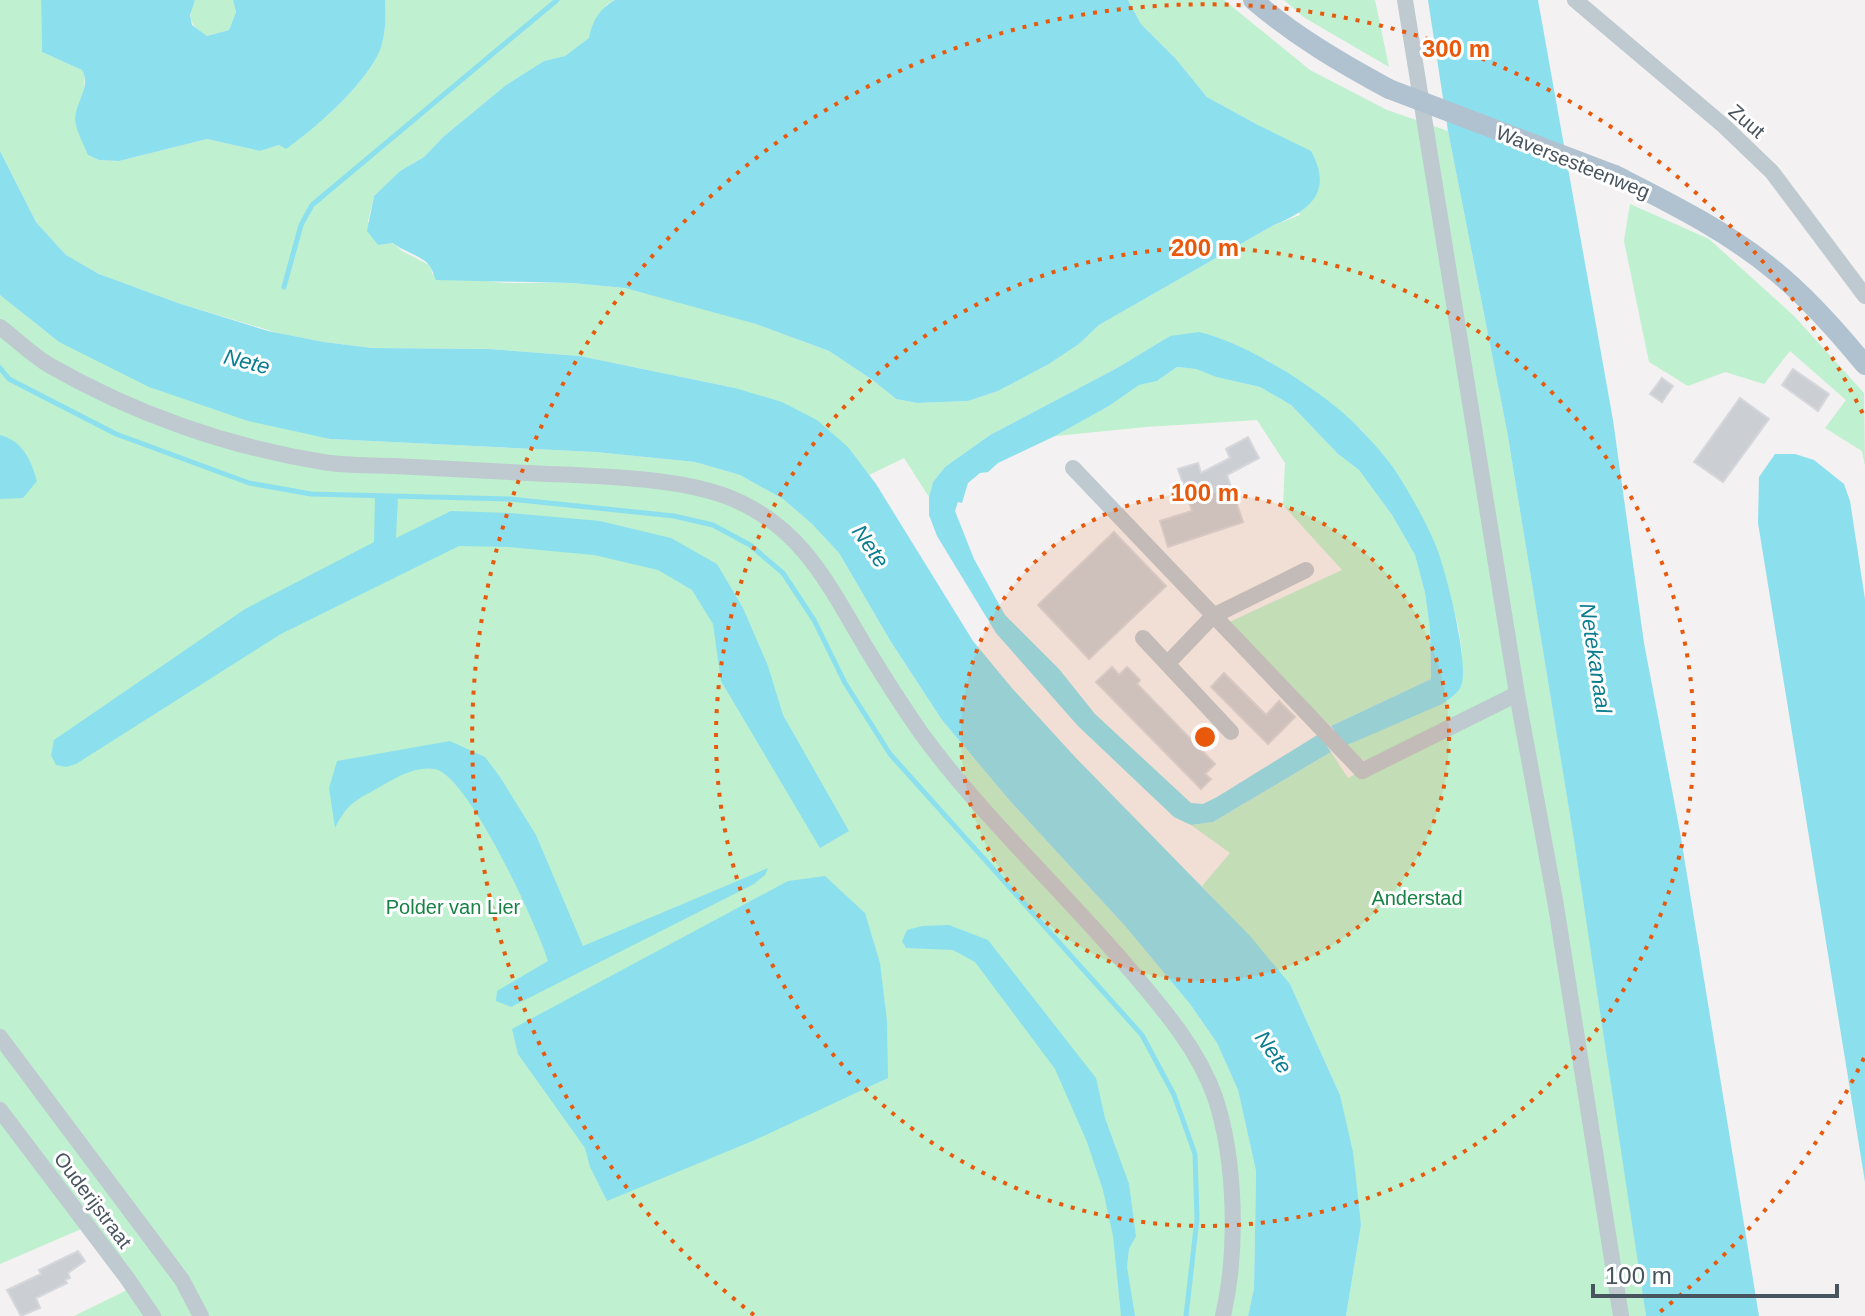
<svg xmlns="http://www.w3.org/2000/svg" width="1865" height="1316" font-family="Helvetica,sans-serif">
<rect width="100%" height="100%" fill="#f3f1f1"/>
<!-- green -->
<path fill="#bff0cf" d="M0,0H41L42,52L82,70L85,74L83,98L76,114L88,155L99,160L119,161L207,139L260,151L280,145L286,148C317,127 366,85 380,49C386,34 386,16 385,0H615L606,5L590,38L565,56L544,61L506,85L443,137L424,157L400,171L374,196L368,221L378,245L393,243L402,251L431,266L432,274L504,283H572L625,288L701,308L756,324L829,351L874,381L896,399L917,403L968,401L998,391L1049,364L1079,344L1099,325L1272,226L1300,215L1258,125L1207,97L1176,59L1141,24L1128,0H1224L1310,70L1387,110L1448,131L1507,431L1601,1003L1646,1316H1346L1361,1225L1340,1095L1290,984L1202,886L1230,853L1191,825L1213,822L1331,752L1348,778L1371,766L1345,746L1455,695L1462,684V652L1458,625L1436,547L1401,479L1362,430L1309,387L1267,360L1170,336L1117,368L990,435L945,467L933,482L929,497L904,458L869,475L849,448L735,388L580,356L490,349L372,348L324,342L278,333L178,303L99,274L66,255L36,222L0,151Z
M195,0H233L236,12L229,30L207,36C191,27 186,17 195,0Z
M1284,0H1375L1389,67L1305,18Z
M1630,204L1709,239L1794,316L1864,393L1865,466L1862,451L1825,428L1846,400L1790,351L1764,384L1725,372L1688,386L1649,362L1624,241Z
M0,295L59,342L330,439L595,452L695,462L740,475L783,499L812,524L839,553L891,642L942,720L1010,801L1125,926L1190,1004L1217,1043L1238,1090L1256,1171L1254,1288L1248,1316H74L125,1291L136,1281L89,1222L79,1230L0,1264Z
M1177,367L1196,369L1216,377L1260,387L1291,405L1338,454L1359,470L1392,515L1415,555L1425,593L1430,629L1431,679L1331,726L1225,624L1342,570L1283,505L1285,463L1257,420L1146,427L1055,436L1109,406L1138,385L1157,381Z"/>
<!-- water -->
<path fill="#8ce0ee" d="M41,0H195L190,15L192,25L207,36L229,30L236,12L233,0H385C386,16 386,34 380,50C365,85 317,127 286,149L279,145L260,151L207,139L119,161L99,160L88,155C84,145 78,134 76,125C71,106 93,88 82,70L42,52Z
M615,0H1128L1141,24L1176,59L1207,97L1258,125L1311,151C1334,193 1309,211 1272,226L1099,325L1079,344L1049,364L998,391L968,401L917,403L896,399L874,381L829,351L756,324L625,288L572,283L436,280C434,276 433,272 431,268C426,257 402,251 393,243L378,245L367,231L374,196L400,171L424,157L443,137L506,85L544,61L565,56L589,38C592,21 600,8 615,0Z
M1428,0H1538L1613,420L1644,643L1680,832L1759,1316H1646L1574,840L1507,431L1448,131Z
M0,151L36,222L66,255L99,274L178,303L268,331L324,342L372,348L489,349L580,356L735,388L782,402L817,420L849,448L876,484L973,641L1011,687L1076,758L1250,936L1290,984L1340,1095L1353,1152L1361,1225L1346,1316H1248L1254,1288L1256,1171L1238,1090L1217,1043L1190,1004L1125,926L1010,801L942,720L891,642L839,553L812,524L783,499L740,475L695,462L595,452L330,439L248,421L149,387L59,342L0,295Z
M1199,332C1248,343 1330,395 1364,433C1377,447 1392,464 1402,481C1414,501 1427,524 1436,546C1446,571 1468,657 1462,683C1460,693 1450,698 1442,704L1345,746L1331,726L1431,679L1430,629L1425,593L1415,555L1392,515L1359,470L1338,454L1291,405L1260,387L1216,377L1196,369L1177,367L1157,381L1139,385L1109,406L1055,436L998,463L988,472L980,473L968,483L962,503L958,502L955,511L974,559L1005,615L1059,669L1095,714L1191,803L1203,804L1217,797L1319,734L1331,752L1213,822L1191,825L1174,817L1078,726L996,633L937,536L929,515V497L933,482L945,467L990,435L1117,368L1170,336Z
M0,435C23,441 31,460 37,481L23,498L0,499Z
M1775,454H1795L1814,460L1844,484L1850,501L1865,599V1182L1758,523L1759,477Z
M375,496L398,497L396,538L451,511L510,513L600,521L671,538L717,564L743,608L768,666L783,715L849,831L820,848L721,681L713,624L692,590L658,570L594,555L508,547L459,546L281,634L76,764L66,767L56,765L51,755L54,740L245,609L374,542Z
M450,741L485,757L500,777L536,835L583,946L768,868L765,875L754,884L511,1007L496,1001L497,991L548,961C538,927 468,775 435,769C416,766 399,776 383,785C358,800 349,800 335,828L329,788L337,761Z
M825,876L865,913L880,963L887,1021L888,1078L755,1140L607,1201L590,1167L585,1148L518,1054L512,1029L788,881Z
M949,925L988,940L1096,1078L1105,1118L1129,1184L1136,1236L1129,1249L1127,1267L1135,1316H1121L1113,1236L1103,1190L1087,1142L1055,1069L975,962L953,950L906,948L902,941L907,930L922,926Z"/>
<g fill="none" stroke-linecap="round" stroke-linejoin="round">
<!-- stream -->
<path stroke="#8ce0ee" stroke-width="5" d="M284,287L301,225L312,205L557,0
M0,368L9,379L116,434L249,483L311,494L510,499L674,516L713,525L750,545L783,573L814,620L845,683L890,754L1142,1035L1174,1095L1195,1154L1197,1219L1186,1316"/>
</g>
<!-- building -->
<path fill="#cbced3" stroke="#d5d7dc" stroke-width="2" d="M1793,369L1829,394L1818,411L1782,385Z
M1662,378L1673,386L1662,402L1650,394Z
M1740,398L1769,419L1723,482L1694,462Z
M1248,437L1259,458L1227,475L1243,522L1168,547L1160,521L1192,511L1178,469L1198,463L1201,473L1230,458L1226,449Z
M1114,532L1166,586L1089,659L1038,605Z
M1112,667L1119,675L1127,667L1140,680L1137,684L1215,764L1205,774L1211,779L1201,789L1096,682Z
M1224,673L1266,715L1279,701L1295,717L1268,744L1211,687Z
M78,1251L85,1261L68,1273L70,1278L65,1280L67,1283L36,1298L40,1308L21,1316L7,1290L41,1274L39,1270Z"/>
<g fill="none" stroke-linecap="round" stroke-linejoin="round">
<!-- minor -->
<path stroke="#bec9d0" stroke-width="16" d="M1405,0L1517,694L1556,906L1621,1316
M1575,0L1724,126L1772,172L1865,296
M0,327C16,339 32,355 49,365C132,413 228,447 323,462C346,466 371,465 394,466C438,468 482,471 527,473C587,476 673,476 728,497C803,526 830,588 868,651C885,679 903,707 921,733C984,819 1064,891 1132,972C1164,1010 1198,1049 1215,1097C1236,1160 1238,1252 1223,1316
M1073,468L1362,771L1517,694
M1143,638L1231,732
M1167,664L1213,616L1306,570
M0,1037L182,1280L201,1316
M0,1110L127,1278L153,1316"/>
<!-- major -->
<path stroke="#b0c2d0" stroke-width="20" d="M1253,0C1295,36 1341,63 1389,89
M1615,175C1670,203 1727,231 1775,271C1808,298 1838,332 1865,365"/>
<!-- major-bridge -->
<path stroke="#b0c2d0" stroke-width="20" d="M1389,89L1615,175"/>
</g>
<!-- distance rings -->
<circle cx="1205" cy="737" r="244" fill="#e8590c" fill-opacity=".12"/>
<g fill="none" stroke="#e8590c" stroke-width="4" stroke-dasharray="4 8">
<circle cx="1205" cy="737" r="244"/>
<circle cx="1205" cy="737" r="489"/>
<path d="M1864 1058A733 733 0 0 1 1656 1315M754 1315A733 733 0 1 1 1864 416"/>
</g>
<g text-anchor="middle" stroke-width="6" stroke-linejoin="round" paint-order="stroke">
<!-- street labels -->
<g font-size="20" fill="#48555f" stroke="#fff">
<text transform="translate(1747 121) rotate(41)" y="7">Zuut</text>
<text transform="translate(1573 162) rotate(22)" y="7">Waversesteenweg</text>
<text transform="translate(93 1200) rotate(53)" y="7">Ouderijstraat</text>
</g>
<!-- park labels -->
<g font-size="20" fill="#168345" stroke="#fff">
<text x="1417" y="905">Anderstad</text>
<text x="453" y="914">Polder van Lier</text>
</g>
<!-- water labels -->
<g font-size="22" font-style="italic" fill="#0b7d90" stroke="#fff">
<text transform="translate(247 361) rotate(14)" y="8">Nete</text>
<text transform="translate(871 546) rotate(55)" y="8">Nete</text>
<text transform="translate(1596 658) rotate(81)" y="8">Netekanaal</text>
<text transform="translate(1274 1052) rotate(55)" y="8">Nete</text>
</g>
</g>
<circle cx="1205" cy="737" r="12" fill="#e8590c" stroke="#fff" stroke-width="4"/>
<g font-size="24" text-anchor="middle" font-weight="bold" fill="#e8590c" stroke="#fff" stroke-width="6" stroke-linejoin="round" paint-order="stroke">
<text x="1456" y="57">300 m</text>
<text x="1205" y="256">200 m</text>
<text x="1205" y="501">100 m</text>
</g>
<!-- scale -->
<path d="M1593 1284v12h244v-12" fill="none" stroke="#48555f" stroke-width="4"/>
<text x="1605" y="1284" font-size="24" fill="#48555f" stroke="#ffffff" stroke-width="6" paint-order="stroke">100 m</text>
</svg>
